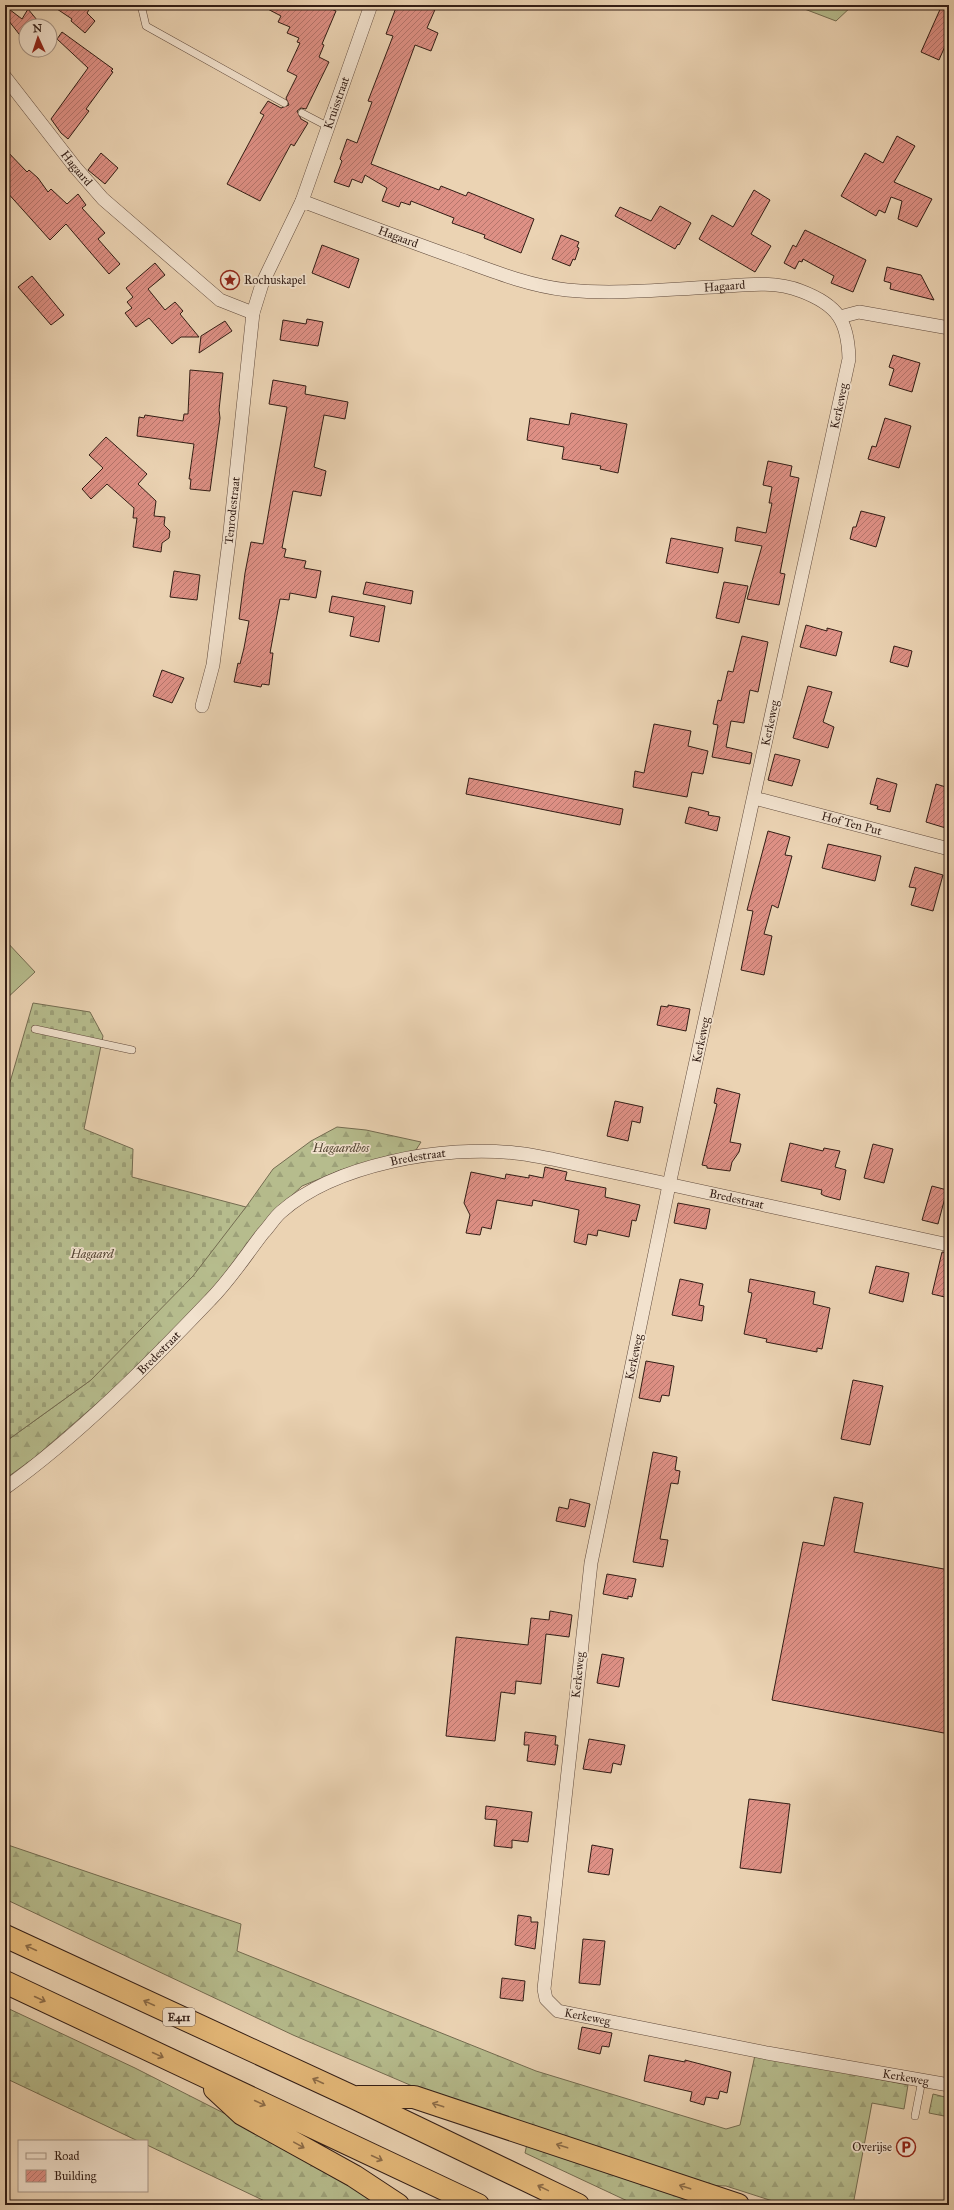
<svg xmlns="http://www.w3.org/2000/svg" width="954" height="2210" font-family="'IM FELL Great Primer',serif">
<defs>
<pattern id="forest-firs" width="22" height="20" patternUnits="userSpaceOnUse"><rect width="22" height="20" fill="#b6bc8d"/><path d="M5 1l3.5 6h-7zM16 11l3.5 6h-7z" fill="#9da179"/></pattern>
<pattern id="cemetery-stones" width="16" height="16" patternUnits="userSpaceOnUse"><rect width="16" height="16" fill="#b6bc8d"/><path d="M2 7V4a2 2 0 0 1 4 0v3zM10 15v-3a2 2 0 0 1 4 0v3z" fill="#9da179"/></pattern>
<pattern id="building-hatch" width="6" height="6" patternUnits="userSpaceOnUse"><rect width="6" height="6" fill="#de9085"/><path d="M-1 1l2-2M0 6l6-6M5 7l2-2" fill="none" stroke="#b5756c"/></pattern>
</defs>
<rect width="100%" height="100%" fill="#ebd3b3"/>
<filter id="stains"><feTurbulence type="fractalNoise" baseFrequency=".005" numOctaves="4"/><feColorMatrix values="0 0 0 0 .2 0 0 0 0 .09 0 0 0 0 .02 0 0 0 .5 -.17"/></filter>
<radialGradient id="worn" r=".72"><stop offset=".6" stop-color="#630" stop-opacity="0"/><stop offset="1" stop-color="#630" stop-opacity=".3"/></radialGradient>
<!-- green -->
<path fill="#b6bc8d" stroke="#746c51" d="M794,5H853L836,21Z
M5,940L35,972L5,1000Z"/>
<!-- forest -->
<path fill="url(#forest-firs)" stroke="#746c51" d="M337,1127L366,1130L421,1142L414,1153L386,1157L341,1170L302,1186L275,1211L209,1295L110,1392L34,1458L5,1479V1442L91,1380L246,1207L273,1169L311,1141Z
M5,1844L241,1924L237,1951L536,2071L726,2129L740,2125L755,2055L908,2085L904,2109L872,2103L853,2205H785L726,2186L705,2185L417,2088L293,2035L5,1899Z
M5,2007L135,2068L259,2131L382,2205H273L147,2145V2141H138L5,2078Z
M933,2094L949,2098V2117L929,2113Z
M527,2144L714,2205H636L525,2153Z"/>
<!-- cemetery -->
<path fill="url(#cemetery-stones)" stroke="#746c51" d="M33,1003L90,1012L103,1036L84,1129L133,1149L132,1177L246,1207L193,1276L91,1380L5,1442V1089H8Z"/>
<!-- building -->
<path fill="url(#building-hatch)" stroke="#321d15" d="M51,5H92L87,13L95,21L85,33L71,21L72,19Z
M260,5H321L336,11L322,44L324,45L319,57L329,62L306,109L301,108L297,111L301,119L308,123L294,146L291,144L260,201L227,184L264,115L260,113L268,101L281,108L289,105L286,98L297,76L287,71L300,43L297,42L299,38L287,33L290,27L278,22L281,16Z
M397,5H437L427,28L438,33L431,51L415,45L371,164L439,190L441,186L466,196L468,192L534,219L521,253L484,238L485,235L452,223L454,218L411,201L410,205L401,202L399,207L382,201L387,188L365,175L362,183L352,179L349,187L334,182L342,161L340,159L347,139L357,143L372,102L368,101L393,36L386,34Z
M942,5H949V37L939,60L921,52Z
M5,6L22,19L28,9L42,26H26V43L5,16Z
M62,32L113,69L111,71L113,72L86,109L89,111L68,139L61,133L51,119L88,68L57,39Z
M32,50H47L38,57Z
M897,136L915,146L894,182L932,199L917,227L898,219L902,201L891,197L885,213L879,210L876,216L841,196L865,153L883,163Z
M5,149L27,172L29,170L38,178L48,192L51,189L67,204L78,194L86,205L82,208L105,233L98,239L120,264L109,274L66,224L50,240L5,190Z
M101,153L118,168L105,184L88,170Z
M754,190L770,200L751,234L771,246L755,272L699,239L712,215L733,227Z
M660,206L691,223L679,245L678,244L675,249L615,216L620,207L651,221Z
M805,230L866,260L853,292L831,283L834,276L803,259L802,262L799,261L795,269L784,263L793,245L796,247Z
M561,235L579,242L577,247L579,248L575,260L573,259L570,266L552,259Z
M322,245L359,259L349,288L312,273Z
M155,263L165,275L148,289L165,310L175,302L183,311L180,314L199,337H181L172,344L149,318L136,327L125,313L132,308L127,302L133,297L126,288Z
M887,267L921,275L934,300L890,289L891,283L884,281Z
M32,276L64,315L51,325L18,287Z
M307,319L323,322L318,346L280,340L283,320L306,324Z
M225,321L232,331L199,353L201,336Z
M893,355L920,363L912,392L889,385L894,369L889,367Z
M190,370L223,373L219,410L220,418L210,491L190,489L191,479H189L194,444L137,436L139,417L144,418L145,415L183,421L184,414H188Z
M273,380L306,386L305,394L348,402L345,419L324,415L314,467L326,471L321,496L293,491L282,548L286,549L284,557L306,561L304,568L321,571L316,598L290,593L289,600L280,599L270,653H273L269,685L262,684L261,687L234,682L238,663L240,664L244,648L249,621L239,619L245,573L251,542L263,544L287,407L269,404Z
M571,413L627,424L618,473L600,469L601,466L562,459L564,447L527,440L530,418L569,425Z
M885,418L911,426L899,468L868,459L872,446L876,447Z
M106,437L147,474L138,484L156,501L154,516L165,517L164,525L170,531L169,538L162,543L161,552L133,547L137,518H133L134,508L107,484L91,499L82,489L103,468L89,455Z
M768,461L792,466L790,476L799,478L780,573L785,574L779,605L747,599L762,546L735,541L737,527L766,533L772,503H769L772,487L763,485Z
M861,511L885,517L876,547L850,539L853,527H856Z
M671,538L723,548L718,573L666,563Z
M174,571L200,575L197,600L170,597Z
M366,582L413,591L411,604L363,594Z
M724,582L748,586L739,623L716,618Z
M332,596L385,606L379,642L350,636L354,617L329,612Z
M806,625L827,631V628L842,632L836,656L800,647Z
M742,636L768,642L758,692L750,690L744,723L731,721L726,747L752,753L750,764L712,757L718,725L713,724L718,700L721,701L728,671L733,672Z
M894,646L912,651L908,667L890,662Z
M162,670L184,678L172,703L153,696Z
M808,686L832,692L823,722L834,727L828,748L793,738Z
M654,724L691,731L688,746L708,751L703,774L692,772L687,797L633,787L635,771L644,773Z
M775,754L800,760L792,786L768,780Z
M469,778L623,809L620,825L466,794Z
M877,778L897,784L890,812L877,809L878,806L870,804Z
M936,784L949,788V829L926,822Z
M689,807L709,812L708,815L720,817L717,831L685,823Z
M768,831L790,837L785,855L792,856L778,908L772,905L764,934L772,936L764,975L741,970L753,911L747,910Z
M828,844L881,856L875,881L822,868Z
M915,867L943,875L933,911L911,905L916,888L909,887Z
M668,1005L690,1009L686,1031L657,1025L661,1006L668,1007Z
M717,1088L740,1094L730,1142L741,1144L739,1152L732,1162L730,1171L707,1168V1166L702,1165L717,1104L714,1103Z
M615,1101L643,1107L640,1123L632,1121L628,1141L607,1136Z
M790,1143L823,1151L824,1148L840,1151L835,1167L846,1170L840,1200L825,1196L821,1194L822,1190L781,1181Z
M873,1144L893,1149L884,1183L864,1178Z
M545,1167L567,1172L565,1180L606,1188L605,1197L640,1205L636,1221L632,1220L629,1237L598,1230L597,1236L588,1234L586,1245L574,1242L579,1210L533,1200L532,1206L497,1200L491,1229L482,1227L480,1235L466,1233L470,1215L464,1203L471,1172L505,1179L506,1174L529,1178V1175L543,1178Z
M932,1186L947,1190L938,1224L922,1220Z
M678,1203L710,1209L706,1229L674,1223Z
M942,1252L949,1253V1298L932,1294Z
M876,1266L909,1273L903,1302L869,1293Z
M680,1279L703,1284L699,1305L704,1306L702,1321L672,1315Z
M750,1279L815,1292L813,1304L830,1308L822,1349L817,1348V1352L766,1342L767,1339L744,1334L752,1293L748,1292Z
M646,1361L674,1366L669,1396L662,1395L660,1402L639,1398Z
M853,1380L883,1386L870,1445L841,1439Z
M653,1452L677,1457L675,1470L680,1471L678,1484L671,1483L660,1539L668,1540L663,1567L633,1562Z
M834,1497L863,1503L854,1552L949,1570V1734L772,1700L803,1542L824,1546Z
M570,1499L590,1504L585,1527L556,1521L559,1507L568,1509Z
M607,1574L636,1579L632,1597L628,1596V1599L603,1594Z
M550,1611L572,1615L569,1637L546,1634L541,1684L516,1681L515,1694L501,1692L495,1741L446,1736L456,1637L528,1645L531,1618L549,1620Z
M602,1654L624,1658L619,1687L597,1683Z
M525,1732L556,1736L555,1745H558L555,1765L527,1761L529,1745H524Z
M589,1739L625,1745L621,1765L613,1763L611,1773L583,1769Z
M749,1799L790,1804L781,1873L740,1868Z
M486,1806L532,1812L528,1842L512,1840V1848L494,1846L497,1820L485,1819Z
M592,1845L613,1849L609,1875L588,1872Z
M518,1915L531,1917V1922H538L535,1949L515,1945Z
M583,1939L605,1941L600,1985L579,1983Z
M502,1978L525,1981L523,2001L500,1998Z
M582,2027L612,2033L609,2047L602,2046L600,2054L578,2049Z
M649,2055L685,2062V2060L731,2072L727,2093L720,2091L718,2099L706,2097L704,2105L690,2101L692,2092L644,2081Z"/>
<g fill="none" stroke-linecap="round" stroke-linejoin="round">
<!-- lane casing -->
<g stroke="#604a3c" stroke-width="8">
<path id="lane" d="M141,5L146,26L284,103
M302,113L327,126
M35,1029L132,1050
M915,2116L922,2080"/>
</g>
<!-- street casing -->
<g stroke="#604a3c" stroke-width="14">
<g id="street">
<path id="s1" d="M5,77L75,167L103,199L220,300L253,313"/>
<path id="s2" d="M302,201L371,5"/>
<path d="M840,317L859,312L949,328"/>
<path id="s3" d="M202,706L213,665L229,541L253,313L262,284L302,201C355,221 408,241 462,260C497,273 531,286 567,290C616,295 666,289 714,287C743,285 774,280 801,291C838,305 848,321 849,359L669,1185L591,1563L544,1989L546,1999L558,2011L767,2053L949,2085"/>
<path id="s4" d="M754,798L949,849"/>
<path id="s5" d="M5,1488C78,1436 149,1364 210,1300C230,1280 246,1255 263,1233C269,1227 274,1218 281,1212C335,1164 444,1145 515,1153C528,1154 540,1157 552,1159L949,1245"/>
</g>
</g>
<!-- highway casing -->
<g stroke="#321d15" stroke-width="24">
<path id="highway" d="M5,1936L353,2097L578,2205
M5,1982L478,2205
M215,2089L242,2114L354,2176L398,2205
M358,2097H414L738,2205"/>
</g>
<!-- lane -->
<use href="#lane" stroke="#f2e2ce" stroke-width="7"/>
<!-- street -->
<use href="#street" stroke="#f2e2ce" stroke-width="13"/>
<!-- highway -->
<use href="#highway" stroke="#e6ba7a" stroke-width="22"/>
</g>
<!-- one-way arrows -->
<defs><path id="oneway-shaft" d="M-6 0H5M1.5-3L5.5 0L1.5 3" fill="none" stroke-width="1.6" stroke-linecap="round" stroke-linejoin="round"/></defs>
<g stroke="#8c6c48">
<use href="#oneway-shaft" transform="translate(31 1948) rotate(-155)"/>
<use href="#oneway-shaft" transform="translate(40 1999) rotate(25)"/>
<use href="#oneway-shaft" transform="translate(149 2003) rotate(-155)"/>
<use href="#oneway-shaft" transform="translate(158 2055) rotate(25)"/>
<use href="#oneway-shaft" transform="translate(318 2081) rotate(-155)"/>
<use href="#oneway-shaft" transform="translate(260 2103) rotate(25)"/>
<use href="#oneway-shaft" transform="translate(438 2105) rotate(-162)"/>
<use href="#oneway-shaft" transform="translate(299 2145) rotate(29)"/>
<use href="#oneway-shaft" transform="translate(562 2146) rotate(-162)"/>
<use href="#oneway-shaft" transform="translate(377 2158) rotate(25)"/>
<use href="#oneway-shaft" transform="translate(685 2187) rotate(-162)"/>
<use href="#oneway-shaft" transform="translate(543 2188) rotate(-154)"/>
</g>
<!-- icons -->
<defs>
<g id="sight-ring" transform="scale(1)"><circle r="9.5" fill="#f2e2ce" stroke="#8f2418" stroke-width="1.5"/><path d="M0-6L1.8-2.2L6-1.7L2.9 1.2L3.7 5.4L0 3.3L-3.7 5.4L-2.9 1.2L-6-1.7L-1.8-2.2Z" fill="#8f2418"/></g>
<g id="parking-ring" transform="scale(1)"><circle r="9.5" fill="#f2e2ce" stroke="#8f2418" stroke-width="1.5"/><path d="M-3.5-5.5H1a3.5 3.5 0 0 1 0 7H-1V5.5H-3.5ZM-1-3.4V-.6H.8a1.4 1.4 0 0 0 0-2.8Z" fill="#8f2418"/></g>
</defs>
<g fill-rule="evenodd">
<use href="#sight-ring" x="230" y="280"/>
<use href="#parking-ring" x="906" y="2147"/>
</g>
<g text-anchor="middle" stroke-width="3.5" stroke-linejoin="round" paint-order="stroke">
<!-- shield labels -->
<rect fill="#f2e2ce" stroke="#6c584c" stroke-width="1" x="163" y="2008" width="32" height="18" rx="3"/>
<g font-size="11" font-weight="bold" fill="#321d15">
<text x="179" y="2021">E411</text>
</g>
<!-- street labels -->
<g font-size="12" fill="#321d15" stroke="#f2e2ce">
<text dy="4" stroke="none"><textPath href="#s2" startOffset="104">Kruisstraat</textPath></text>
<text dy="4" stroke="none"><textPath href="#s1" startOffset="116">Hagaard</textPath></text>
<text dy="4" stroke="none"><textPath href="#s3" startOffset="622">Hagaard</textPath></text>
<text dy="4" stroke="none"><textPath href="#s3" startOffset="957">Hagaard</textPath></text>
<text transform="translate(839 406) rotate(-78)" y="4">Kerkeweg</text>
<text dy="4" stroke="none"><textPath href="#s3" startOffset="198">Tenrodestraat</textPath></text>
<text transform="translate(770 723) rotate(-78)" y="4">Kerkeweg</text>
<text dy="4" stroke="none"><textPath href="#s4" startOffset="101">Hof Ten Put</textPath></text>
<text transform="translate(701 1040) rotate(-78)" y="4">Kerkeweg</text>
<text dy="4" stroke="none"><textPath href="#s5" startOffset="541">Bredestraat</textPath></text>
<text dy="4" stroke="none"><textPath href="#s5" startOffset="865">Bredestraat</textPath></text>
<text dy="4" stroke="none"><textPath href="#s5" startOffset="205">Bredestraat</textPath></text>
<text transform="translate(634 1357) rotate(-78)" y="4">Kerkeweg</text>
<text transform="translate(578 1675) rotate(-84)" y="4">Kerkeweg</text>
<text dy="4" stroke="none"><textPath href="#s3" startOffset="2842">Kerkeweg</textPath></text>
<text dy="4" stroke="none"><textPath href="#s3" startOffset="3166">Kerkeweg</textPath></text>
</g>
<!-- poi labels -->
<g font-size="12" fill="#321d15" stroke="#f2e2ce" text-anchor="start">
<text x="244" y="284">Rochuskapel</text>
<text x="892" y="2151" text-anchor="end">Overijse</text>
</g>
<!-- park labels -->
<g font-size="12" font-style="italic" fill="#534533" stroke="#f2e2ce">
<text x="341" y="1152">Hagaardbos</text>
<text x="92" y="1258">Hagaard</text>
</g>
</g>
<!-- margin -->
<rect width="954" height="2210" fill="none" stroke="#ebd3b3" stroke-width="20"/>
<rect x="6" y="6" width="942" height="2198" fill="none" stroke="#321d15" stroke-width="2"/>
<rect x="10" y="10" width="934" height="2190" fill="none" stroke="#321d15"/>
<!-- legend -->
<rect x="18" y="2140" width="130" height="52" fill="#f2e2ce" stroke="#a59384"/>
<rect x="26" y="2153" width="20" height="6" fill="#f2e2ce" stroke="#a59384"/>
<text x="54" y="2160" font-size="12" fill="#321d15">Road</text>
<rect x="26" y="2170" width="20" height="12" fill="url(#building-hatch)" stroke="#a59384"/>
<text x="54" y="2180" font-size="12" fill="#321d15">Building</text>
<!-- north arrow -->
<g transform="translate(38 38) rotate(357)"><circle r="19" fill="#f2e2ce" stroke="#a59384"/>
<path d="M0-3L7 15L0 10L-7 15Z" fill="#8f2418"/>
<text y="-6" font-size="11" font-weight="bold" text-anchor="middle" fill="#321d15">N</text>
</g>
<rect width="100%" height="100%" filter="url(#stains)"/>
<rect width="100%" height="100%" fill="url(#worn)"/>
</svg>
